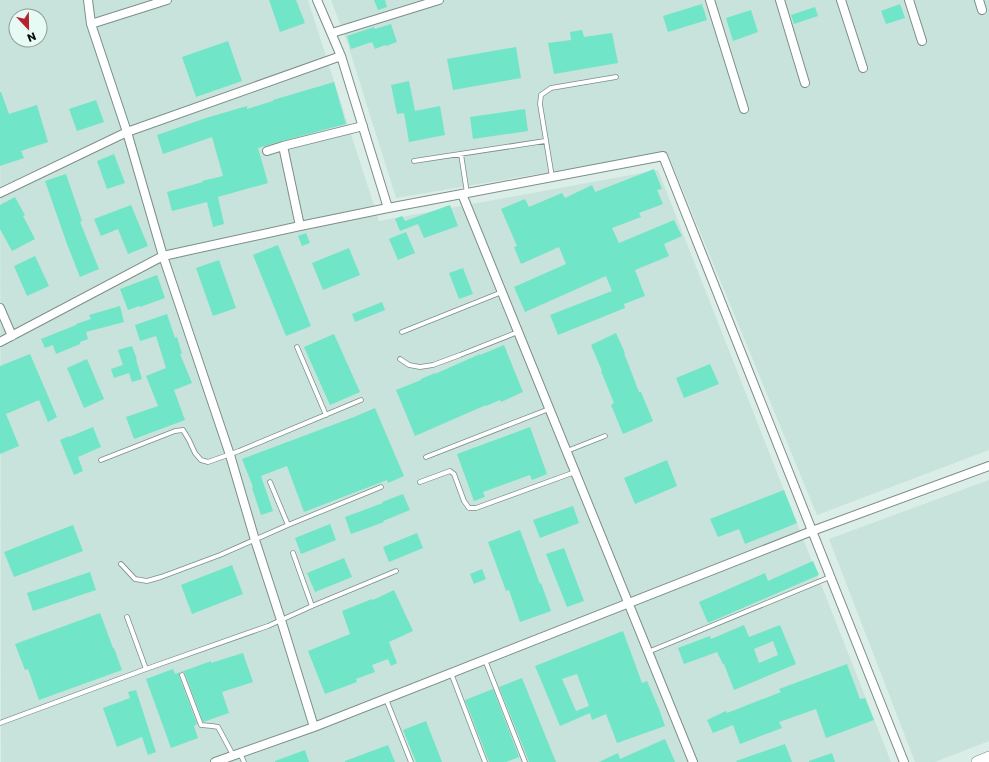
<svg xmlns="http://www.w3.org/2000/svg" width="989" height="762" font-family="Poppins,sans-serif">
<rect width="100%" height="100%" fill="#dbede7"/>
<!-- built -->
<path fill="#c8e3db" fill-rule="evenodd" d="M0,0H308L379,221L658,170L891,762H1ZM16,16H40V40H16Z
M331,0H989V450L817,515L667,152L396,198L348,45Z
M989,480V741L935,762H915L829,539Z"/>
<!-- building -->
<path fill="#70e5c8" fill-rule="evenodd" d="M269,0H296L305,23L280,32Z
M374,0H385L387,7L378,10Z
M702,4L707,20L668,32L663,16Z
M900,4L905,18L886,24L881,11Z
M815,7L818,16L794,24L791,15Z
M751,10L758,32L733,41L726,18Z
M391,24L397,42L386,46L385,45L375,49L372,42L351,49L347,36L374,27L375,29Z
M582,30L584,37L612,33L618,63L554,74L548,43L571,40L570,32Z
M228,41L242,81L196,97L182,57Z
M516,47L521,78L453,90L447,59Z
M409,81L415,111L440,106L445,135L409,142L404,113L397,114L391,85Z
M334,82L346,124L282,141L258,148L268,183L218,197L224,224L213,227L207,202L172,211L167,192L203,182L202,181L223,176L212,137L163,154L157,135L206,118L247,106V109L273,101V100Z
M0,92H1L9,114L37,105L48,142L21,151L24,158L0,166Z
M96,100L104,122L77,131L69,109Z
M525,109L528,131L473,139L470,117Z
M114,154L125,183L107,189L97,161Z
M654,169L662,189L657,190L663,204L639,213L641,217L612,228L619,243L674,220L682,236L664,244L669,256L635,270L645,296L624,304L625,308L558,335L550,315L612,291L606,276L525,312L514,287L566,264L559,247L521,264L514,247L517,246L501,209L525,199L529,207L562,193L565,198L592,185L595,192Z
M66,174L82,221L80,222L99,269L80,277L67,244L45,181Z
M15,197L25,215L23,216L35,239L12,251L0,229V205Z
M131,205L148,246L128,254L118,229L101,236L94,219Z
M450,205L458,226L424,238L418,224L400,231L395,219L402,216L405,221Z
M406,232L415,253L398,260L389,239Z
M306,233L310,243L302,246L298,236Z
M278,245L311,326L286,336L253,255Z
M349,248L360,275L323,290L312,263Z
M35,256L49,286L27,296L14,266Z
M219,260L236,308L213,316L196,268Z
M463,268L473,294L459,299L449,273Z
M157,275L165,298L140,307L139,306L128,310L120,289Z
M382,302L385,310L355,322L352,314Z
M120,306L124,322L86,332L88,339L80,342V344L56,354L53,345L45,348L41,339L76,325V324L91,319L89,315Z
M167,314L175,338L177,337L182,354H180L192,383L174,390L185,420L134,439L126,417L158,406L146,376L166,368L156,336L140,341L135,325Z
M616,333L625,353H624L639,392H641L653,421L623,434L611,405L614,403L601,371H602L591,345Z
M334,334L360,392L330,405L304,347Z
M504,345L523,392L501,402L500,400L486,406V405L415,436L396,390L421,380V379L435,373V374L480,354V355Z
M132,346L137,359H136L142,379L132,382L129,373L114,378L111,369L123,365L118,350Z
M30,354L57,417L48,422L39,400L6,414L19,446L0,454V366Z
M87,359L104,399L84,408L67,368Z
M710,364L719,384L684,398L676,378Z
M375,408L404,476L388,483L387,480L304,512L287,466L261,476L273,511L261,515L252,488L253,487L242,459L354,417Z
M93,427L101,447L78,457L83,471L74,475L60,440L69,436V437Z
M530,427L547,474L532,480L530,475L483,492L485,497L474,501L457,454Z
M667,460L677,486L635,504L624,478Z
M784,490L797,523L745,544L739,529L718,537L710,519Z
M403,494L410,510L383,521L384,522L351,534L345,517L383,503L382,502Z
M573,506L579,523L540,538L533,520Z
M330,524L336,540L301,554L295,538Z
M73,525L83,551L14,577L4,552Z
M520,530L540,584L541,583L551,611L520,622L509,590L506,591L488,542Z
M417,533L423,548L389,562L383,547Z
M564,548L584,601L567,607L546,554Z
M344,558L352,577L315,592L307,573Z
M813,561L819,575L708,623L699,602L765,573L768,581Z
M232,565L243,594L192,614L181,585Z
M482,569L486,579L474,584L470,574Z
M90,572L96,590L33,611L27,593Z
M394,590L413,631L389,642L397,663L391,666L388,659L372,665L375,672L356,679L357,682L325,694L308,651L350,634L342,611L372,599L373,600Z
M100,613L113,648H114L122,670L39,700L28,669L25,670L15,644Z
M744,625L749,637L780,625L796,664L734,690L724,664H723L717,652L684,664L678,648L710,636L711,639ZM773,641L778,655L759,663L754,649Z
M623,631L642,683L647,681L659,709L665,726L617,743L606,714L592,720L590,713L560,726L535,666ZM577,674L589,706L576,711L562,679Z
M243,653L253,682L222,692L229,713L203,722L185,674L184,672H181L211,661V663Z
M847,664L860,699L865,698L874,720L826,738L816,709L779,722L782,728L740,744L733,725L713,733L707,720L726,711L727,713L781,692L779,689Z
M173,669L175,674L180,672L179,674V676L197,724L194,726L198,738L171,748L146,679Z
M522,678L556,762H529L526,754L499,687Z
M493,689L519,757L506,762H489L465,700Z
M136,690L156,752L148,755L142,737L117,747L103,708L130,698L128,692Z
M426,721L442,762H416L403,730Z
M665,739L675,762H599L618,753L620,759Z
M785,744L792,762H737L736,761Z
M388,745L395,762H345V761Z
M305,750L309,762H275V761Z
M832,753L835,762H809V761Z"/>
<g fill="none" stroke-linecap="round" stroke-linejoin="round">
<!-- lane casing -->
<g stroke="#7d8e89" stroke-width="5.5">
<path id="lane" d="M461,154L467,193
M414,161L545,141
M552,177L540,104L541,95L551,88L616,77
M402,332L502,292
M297,347L326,415
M400,359L409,365L420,367L433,365L460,355L518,332
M567,451L605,436
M426,457L549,409
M101,460L175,431L183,430L189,440L195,453L201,460L208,462L239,451L361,400
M270,482L288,525
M420,482L450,471L454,474L464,501L469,508H476L575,472
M293,553L312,606
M121,564L135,579L147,581L161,577L220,555L288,525L381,487
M127,617L146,669
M648,652L830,577
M485,660L525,762
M451,673L485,762
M182,675L201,725L212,726L218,727L233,755
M386,699L411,762
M0,723L146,669L268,626L312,606L396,571
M240,753L244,762"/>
</g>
<!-- street casing -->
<g stroke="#7d8e89" stroke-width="10">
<path id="street" d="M88,0L91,24L127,132L163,256L230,455L255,540L281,620L314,727
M317,0L341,56L388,208
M710,0L744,109
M780,0L805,83
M841,0L863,68
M909,0L922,41
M979,0L982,10
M91,24L167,0
M332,33L439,0
M283,146L300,226
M267,151L283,146L363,126
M0,193L127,132L341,56
M462,194L693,762
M0,308L12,336
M0,342L163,256L300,226L388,208L663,156L904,762
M215,762L314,727L812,531L989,466"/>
</g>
<!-- secondary casing -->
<g stroke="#7d8e89" stroke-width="12">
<path id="secondary" d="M977,762L989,757"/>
</g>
<!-- lane -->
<use href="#lane" stroke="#fff" stroke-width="4"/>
<!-- street -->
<use href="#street" stroke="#fff" stroke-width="8"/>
<!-- secondary -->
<use href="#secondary" stroke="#fff" stroke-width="11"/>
</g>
<!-- north arrow -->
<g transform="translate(28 28) rotate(158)"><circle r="19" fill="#e8faf4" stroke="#8e9b97"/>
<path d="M0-3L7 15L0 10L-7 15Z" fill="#b5242e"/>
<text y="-6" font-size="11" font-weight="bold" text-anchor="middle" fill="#070d0b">N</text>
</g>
</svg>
